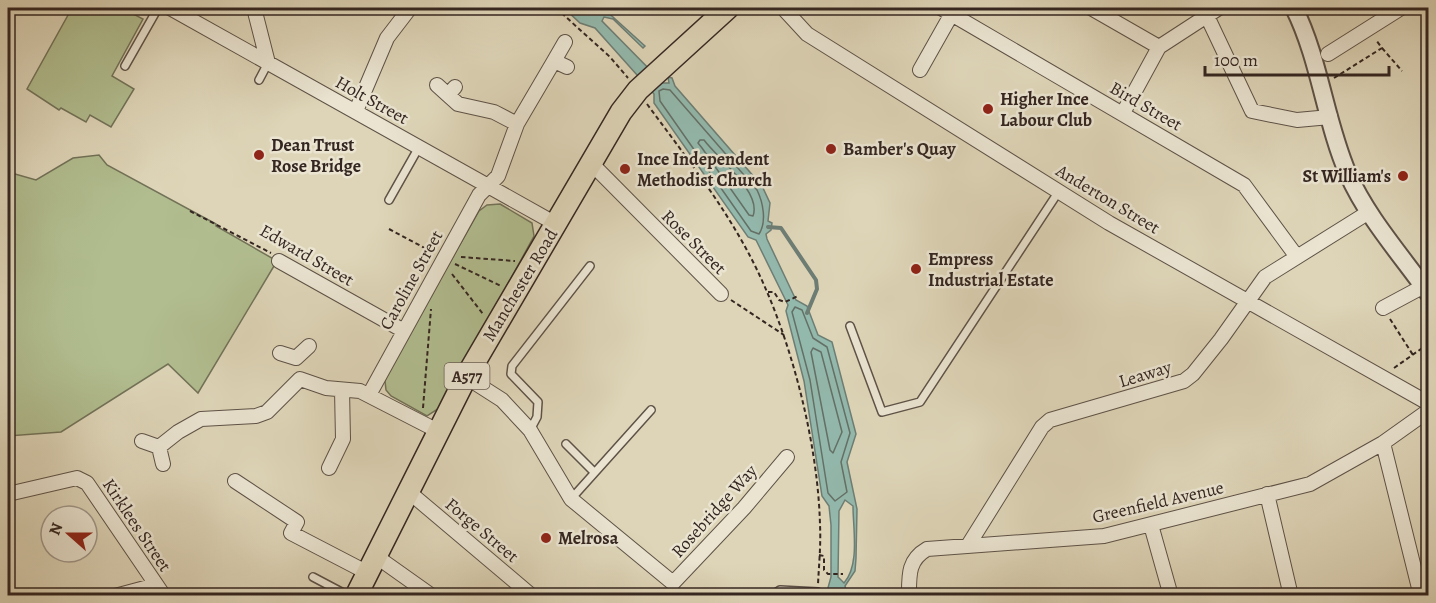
<svg xmlns="http://www.w3.org/2000/svg" width="1436" height="603" font-family="Alegreya,serif">
<rect width="100%" height="100%" fill="#ded5b8"/>
<filter id="stains"><feTurbulence type="fractalNoise" baseFrequency=".00333" numOctaves="4"/><feColorMatrix values="0 0 0 0 .2 0 0 0 0 .09 0 0 0 0 .02 0 0 0 .5 -.17"/></filter>
<radialGradient id="worn" r=".72"><stop offset=".6" stop-color="#630" stop-opacity="0"/><stop offset="1" stop-color="#630" stop-opacity=".3"/></radialGradient>
<!-- green -->
<path fill="#b1bd8f" stroke="#727258" stroke-width="1.5" d="M72,8H122L143,19L112,76L134,89L111,127L90,115L86,122L61,108L59,110L27,89Z
M99,155L107,165L216,224V226L277,261L198,393L168,364L61,432L8,436V172L36,180L73,158Z
M500,204L532,223L534,236L441,407L427,416L391,396L386,390L385,381L388,371L479,211L487,205Z"/>
<!-- water -->
<path fill="#93b9ad" stroke="#6d7e75" stroke-width="1.5" fill-rule="evenodd" d="M564,8H603L645,46L643,48L613,19L604,17L602,21L663,83H669L668,77L672,78L675,86L762,186L770,203L768,221L772,223L771,230L766,234L767,239L796,300L807,306L818,335L832,342L856,434L847,462L857,509L856,558L855,571L845,586L847,595H826L831,577V525L829,506L822,496L804,381L786,311L788,305L756,240L748,237L654,103V94L595,28L580,23ZM845,500L853,506C853,529 860,565 844,583L838,577L839,511Z"/>
<g fill="none" stroke-linecap="round" stroke-linejoin="round">
<!-- shore -->
<path stroke="#647067" stroke-width="1.5" d="M663,89L670,90L757,190C763,202 767,222 759,234L751,231L660,101L659,91Z
M700,140H704C718,159 762,192 753,216L749,215L702,148L698,143Z
M795,307L802,310L813,338L827,347L850,433L841,462L847,492L835,501L828,493L810,380L792,312Z
M813,348L821,352L842,432L833,453L830,450L811,352Z"/>
<!-- stream -->
<path stroke="#6d7e75" stroke-width="4" d="M768,227L781,228L816,280L817,289L807,313"/>
<!-- service casing -->
<g stroke="#5e5247" stroke-width="10">
<path id="service" d="M125,66L158,8
M259,80L268,63
M389,200L419,147
M850,326L882,412L920,402L1059,191
M530,430L537,417L538,402L511,374L512,366L590,266
M566,444L594,472
M571,499L651,410
M313,577L349,596
M771,596L780,590L818,592"/>
</g>
<!-- minor casing -->
<g stroke="#5e5247" stroke-width="16">
<path id="minor" d="M170,8L556,224
M254,8L268,63
M783,8L807,34L1109,223L1428,403
M941,8L1244,185L1297,257
M1091,8L1159,47
M1207,16L1252,111L1297,120L1330,117
M565,42L554,61L567,67
M1328,54L1401,8
M920,70L955,8
M437,85L448,95L455,87
M448,95L458,104L494,112L517,124
M356,111L387,38L410,8
M1123,113L1159,47L1219,8
M591,163L721,294
M279,261L404,331
M1383,308L1424,286
M280,353L296,358L309,346
M466,377L502,400L530,430L571,499L673,583L744,508L787,457
M369,395L479,195L498,176L517,124L554,61
M142,441L159,447L163,464
M1383,443L1421,596
M159,447L178,432L201,419L256,416L267,412L300,379L326,388L360,391L438,431
M329,468L343,439L342,390
M235,481L297,522L291,533L368,573
M409,492L532,596
M8,494L77,478L87,483L164,596
M1267,494L1291,596
M1151,525L1171,596
M969,544L1042,427L1050,420L1184,381L1193,374L1221,339L1265,277L1369,212
M377,557L432,596
M115,596L156,585
M909,596C909,575 908,560 927,549L1104,536L1310,484L1383,443L1428,411"/>
</g>
<!-- tertiary casing -->
<g stroke="#5e5247" stroke-width="20">
<path id="tertiary" d="M1294,8C1320,60 1325,121 1348,174C1367,217 1401,255 1428,293"/>
</g>
<!-- trunk casing -->
<g stroke="#342621" stroke-width="24">
<path id="trunk" d="M356,596L466,377L621,112L638,90L728,8"/>
</g>
<!-- path -->
<path stroke="#342621" stroke-width="2" stroke-dasharray="4.5 3" stroke-linecap="butt" d="M556,8L610,57L628,78
M1382,48L1402,71
M1334,78L1382,48L1376,40
M647,104C683,153 721,201 749,254C789,329 818,440 820,525C821,544 819,564 818,584
M190,211L271,253
M389,229L434,253
M461,257L515,261
M455,264L501,286
M452,274L483,314
M768,292H774L779,300L785,302L798,296
M731,300L784,335
M1390,319L1413,355
M1394,368L1428,344
M423,408L431,309
M819,555L824,556V570L828,574H843"/>
<!-- service -->
<use href="#service" stroke="#eae4d1" stroke-width="7"/>
<!-- minor -->
<use href="#minor" stroke="#eae4d1" stroke-width="14"/>
<!-- tertiary -->
<use href="#tertiary" stroke="#eae4d1" stroke-width="16"/>
<!-- trunk -->
<use href="#trunk" stroke="#ded5b8" stroke-width="21"/>
</g>
<!-- markers -->
<g fill="#8f2418" stroke="#eae4d1" stroke-width="2">
<circle cx="988" cy="109" r="6"/>
<circle cx="831" cy="149" r="6"/>
<circle cx="259" cy="155" r="6"/>
<circle cx="625" cy="169" r="6"/>
<circle cx="1403" cy="176" r="6"/>
<circle cx="916" cy="269" r="6"/>
<circle cx="546" cy="538" r="6"/>
</g>
<g text-anchor="middle" stroke-width="5" stroke-linejoin="round" paint-order="stroke">
<!-- shield labels -->
<rect fill="#eae4d1" stroke="#6b5f56" stroke-width="1.5" x="444.5" y="363" width="45" height="26" rx="4.5"/>
<g font-size="16" font-weight="bold" fill="#342621">
<text x="467" y="382">A577</text>
</g>
<!-- poi labels -->
<g font-size="18" font-weight="bold" fill="#342621" stroke="#eae4d1" text-anchor="start">
<text x="1000" y="105">Higher Ince<tspan x="1000" dy="21">Labour Club</tspan></text>
<text x="271" y="151">Dean Trust<tspan x="271" dy="21">Rose Bridge</tspan></text>
<text x="843" y="155">Bamber's Quay</text>
<text x="637" y="165">Ince Independent<tspan x="637" dy="21">Methodist Church</tspan></text>
<text x="1391" y="182" text-anchor="end">St William's</text>
<text x="928" y="265">Empress<tspan x="928" dy="21">Industrial Estate</tspan></text>
<text x="558" y="544">Melrosa</text>
</g>
<!-- street labels -->
<g font-size="18" fill="#342621" stroke="#eae4d1">
<text transform="translate(372 100) rotate(29)" y="6">Holt Street</text>
<text transform="translate(1146 106) rotate(30)" y="6">Bird Street</text>
<text transform="translate(1108 199) rotate(31)" y="6">Anderton Street</text>
<text transform="translate(694 242) rotate(45)" y="6">Rose Street</text>
<text transform="translate(307 255) rotate(30)" y="6">Edward Street</text>
<text transform="translate(411 280) rotate(-61)" y="6">Caroline Street</text>
<text transform="translate(520 285) rotate(-59)" y="6">Manchester Road</text>
<text transform="translate(1145 374) rotate(-17)" y="6">Leaway</text>
<text transform="translate(1158 502) rotate(-13)" y="6">Greenfield Avenue</text>
<text transform="translate(714 511) rotate(-48)" y="6">Rosebridge Way</text>
<text transform="translate(137 525) rotate(56)" y="6">Kirklees Street</text>
<text transform="translate(482 530) rotate(40)" y="6">Forge Street</text>
</g>
</g>
<!-- margin -->
<rect width="1436" height="603" fill="none" stroke="#ded5b8" stroke-width="30"/>
<rect x="9" y="9" width="1418" height="585" fill="none" stroke="#342621" stroke-width="3"/>
<rect x="15" y="15" width="1406" height="573" fill="none" stroke="#342621" stroke-width="1.5"/>
<!-- north arrow -->
<g transform="translate(69 534) rotate(291)"><circle r="28" fill="#eae4d1" stroke="#a1988b" stroke-width="1.5"/>
<path d="M0-4.5L10 22L0 15L-10 22Z" fill="#8f2418"/>
<text y="-9" font-size="16" font-weight="bold" text-anchor="middle" fill="#342621">N</text>
</g>
<!-- scale -->
<path d="M1205 66v9h184v-9" fill="none" stroke="#342621" stroke-width="3"/>
<text x="1214" y="66" font-size="18" fill="#342621" stroke="#eae4d1" stroke-width="4.5" paint-order="stroke">100 m</text>
<rect width="100%" height="100%" filter="url(#stains)"/>
<rect width="100%" height="100%" fill="url(#worn)"/>
</svg>
